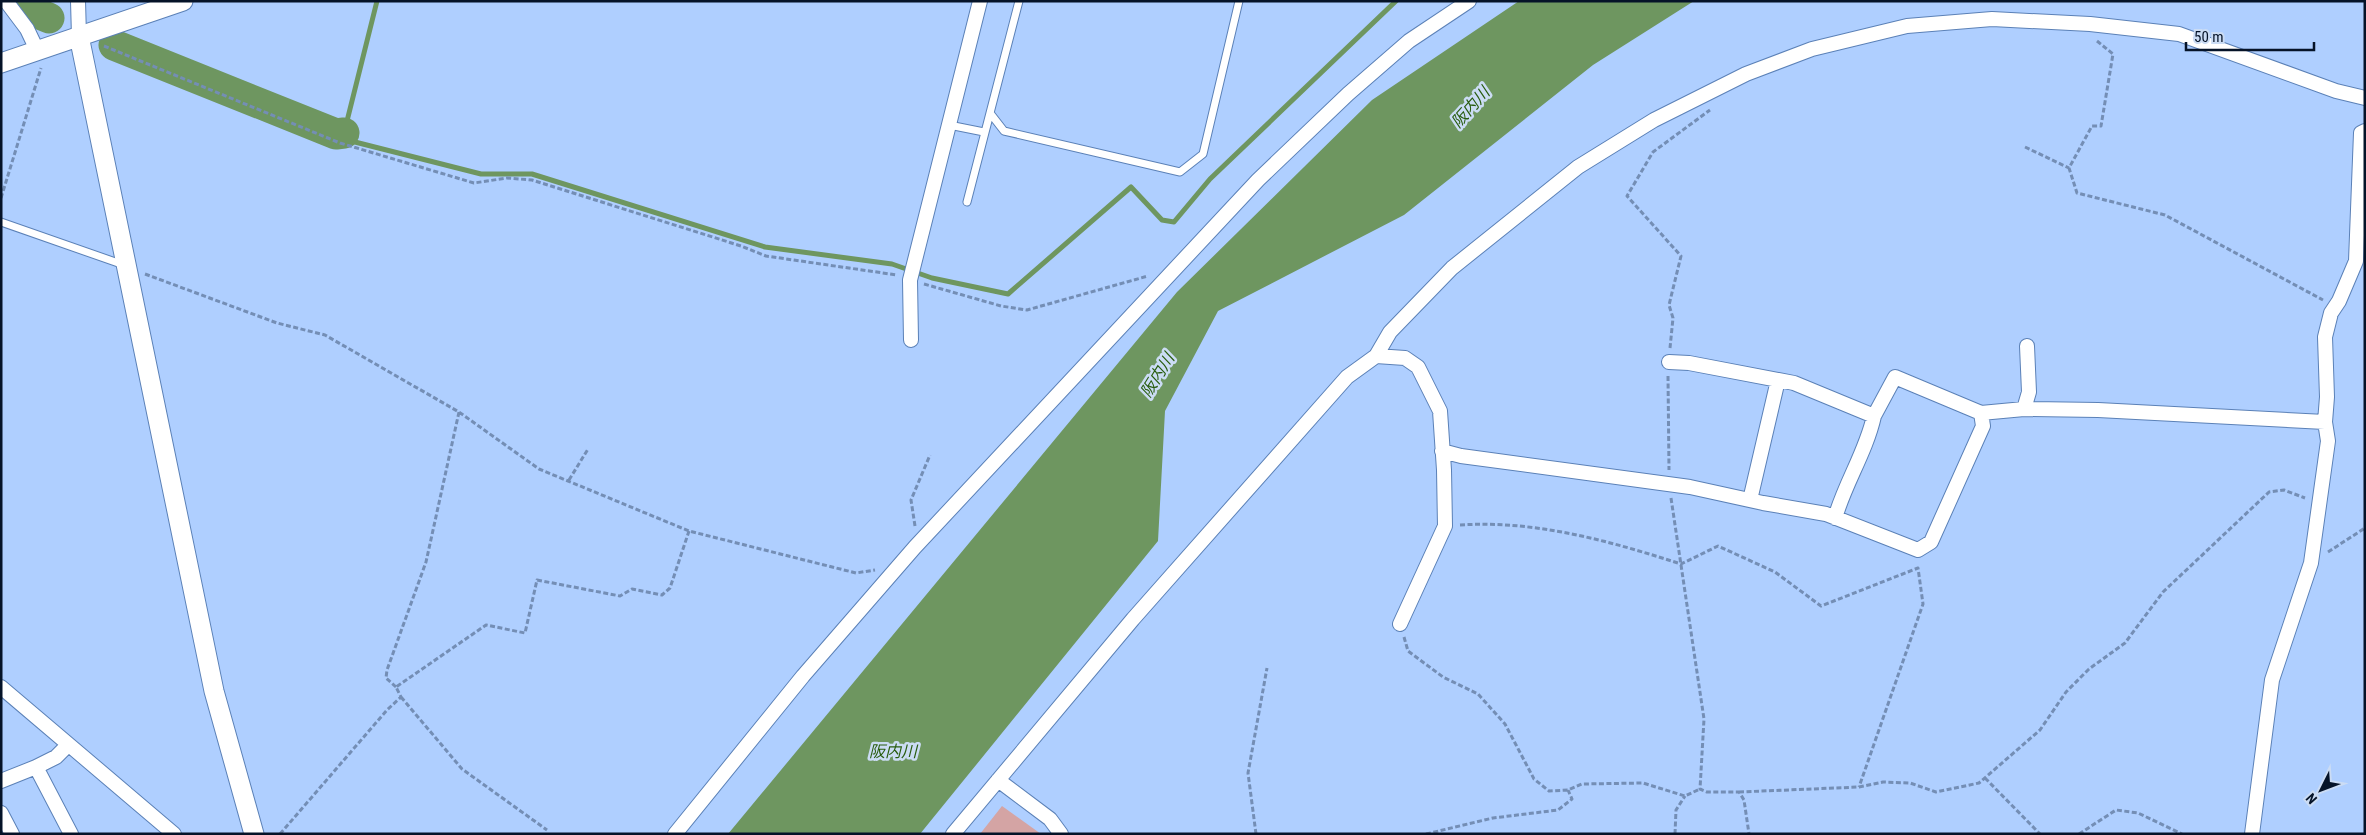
<svg xmlns="http://www.w3.org/2000/svg" width="2366" height="835" font-family="'Roboto Condensed','Noto Sans JP',sans-serif">
<rect width="100%" height="100%" fill="#afcfff"/>
<!-- green -->
<path fill="#d4a4a4" d="M1002,806L1041,834H980Z"/>
<!-- water -->
<path fill="#6e9660" d="M1519,1H1694L1593,65L1404,215L1218,311L1165,411L1158,541L920,834H728L1177,292L1372,100Z"/>
<g fill="none" stroke-linecap="round" stroke-linejoin="round">
<!-- stream -->
<path stroke="#6e9660" stroke-width="5" d="M377,1L344,133L351,141L481,174H532L765,247L892,264L932,278L1008,294L1131,187L1162,220L1174,222L1210,179L1396,1"/>
<!-- river -->
<path stroke="#6e9660" stroke-width="31" d="M22,1V7L49,18
M114,45L336,134L344,133"/>
<!-- lane casing -->
<g stroke="#5b81b7" stroke-width="9">
<path id="lane" d="M1019,1L990,113L1004,131L1180,172L1203,154L1239,1
M949,125L984,132
M967,202L990,113
M1,222L124,265"/>
</g>
<!-- street casing -->
<g stroke="#5b81b7" stroke-width="16">
<path id="street" d="M6,1L27,29L37,50
M78,1L79,36
M911,340L910,280L980,1
M1376,356L1405,358L1418,367L1440,411L1444,470L1445,526L1400,624
M1669,362L1689,363L1794,383L1874,416L1895,377L1981,413L2024,409L2098,410L2325,422
M2024,409L2029,392L2027,346
M1442,451L1461,456L1690,487L1763,503L1826,514L1918,550L1931,542L1983,426L1981,413
M1750,500L1778,380
M1835,518C1845,483 1866,452 1874,416
M1,687L174,834
M68,745L56,757L36,767L71,834
M998,780L1050,819L1061,834
M1,781L36,767
M1,813L12,834
M675,834L803,676L915,547L1258,180L1348,94L1409,41L1469,1
M953,834L1133,619L1347,377L1376,356L1390,332L1452,268L1578,167L1654,120L1746,74L1812,49L1907,26L1992,19L2090,24L2179,34L2336,91L2365,98
M2252,834L2272,680L2311,563L2328,441L2325,422L2327,397L2325,337L2331,313L2339,301L2356,261L2361,133L2365,131"/>
</g>
<!-- secondary casing -->
<g stroke="#5b81b7" stroke-width="21">
<path id="secondary" d="M79,36L214,691L254,834
M1,63L183,1"/>
</g>
<!-- path -->
<path stroke="#748eb5" stroke-width="3" stroke-dasharray="5 2.5" stroke-linecap="butt" d="M2097,41L2113,54L2101,126H2092L2069,168L2077,193L2165,215L2323,300
M104,46L340,143L474,183L507,178L532,180L741,246L766,256L897,275
M2025,147L2069,168
M1,198L41,68
M145,274L277,323L325,335L459,412L539,469L689,531L856,573L875,570
M924,284L1001,306L1027,310L1148,276
M1670,348L1673,318L1669,305L1681,256L1627,196L1653,152L1710,110
M1668,376L1669,470
M569,480L588,449
M1671,498L1704,719L1700,789L1707,792H1739L1744,800L1749,834
M1460,525C1535,520 1610,541 1681,564L1718,546L1775,572L1821,606L1918,568L1923,604L1859,787
M915,526L911,500L930,455
M2328,552L2365,528
M1404,637L1408,651L1443,677L1478,694L1505,724L1534,779L1549,791L1568,790L1582,784L1643,783L1685,796L1700,789
M396,687L386,678L387,670L426,562L459,412
M401,697L462,769L547,830
M1985,778L2040,834
M1739,792L1859,787L1883,782L1910,783L1936,792L1979,783L2040,730L2066,692L2089,669L2125,643L2163,592L2269,492L2284,490L2305,498
M280,834L387,710L401,697L396,687L486,625L525,633L537,580L620,596L632,589L662,595L670,588L689,531
M1256,834L1248,773L1267,668
M1426,834L1493,818L1558,810L1572,799L1568,790
M1675,834L1676,810L1685,796
M2079,834L2116,810L2138,813L2182,834"/>
<!-- lane -->
<use href="#lane" stroke="#fff" stroke-width="7"/>
<!-- street -->
<use href="#street" stroke="#fff" stroke-width="14"/>
<!-- secondary -->
<use href="#secondary" stroke="#fff" stroke-width="19"/>
</g>
<g text-anchor="middle" stroke-width="5" stroke-linejoin="round" paint-order="stroke">
<!-- water labels -->
<g font-size="16" font-style="italic" fill="#285c0e" stroke="#cbdcf4">
<text transform="translate(1470 107) rotate(-48)" y="6">阪内川</text>
<text transform="translate(1157 375) rotate(-58)" y="6">阪内川</text>
<text x="893" y="757">阪内川</text>
</g>
</g>
<!-- border -->
<rect width="2366" height="835" fill="none" stroke="#051328" stroke-width="5"/>
<!-- north arrow -->
<g transform="translate(2321 790) rotate(228)" stroke="#cbdcf4" stroke-width="4" paint-order="stroke">
<path d="M0-4L9 19L0 12L-9 19Z" fill="#051328"/>
<text y="-8" font-size="14" font-weight="bold" text-anchor="middle" fill="#051328">N</text>
</g>
<!-- scale -->
<path d="M2186 42v8h128v-8" fill="none" stroke="#051328" stroke-width="2.5"/>
<text x="2194" y="42" font-size="15" fill="#051328" stroke="#cbdcf4" stroke-width="4" paint-order="stroke">50 m</text>
</svg>
